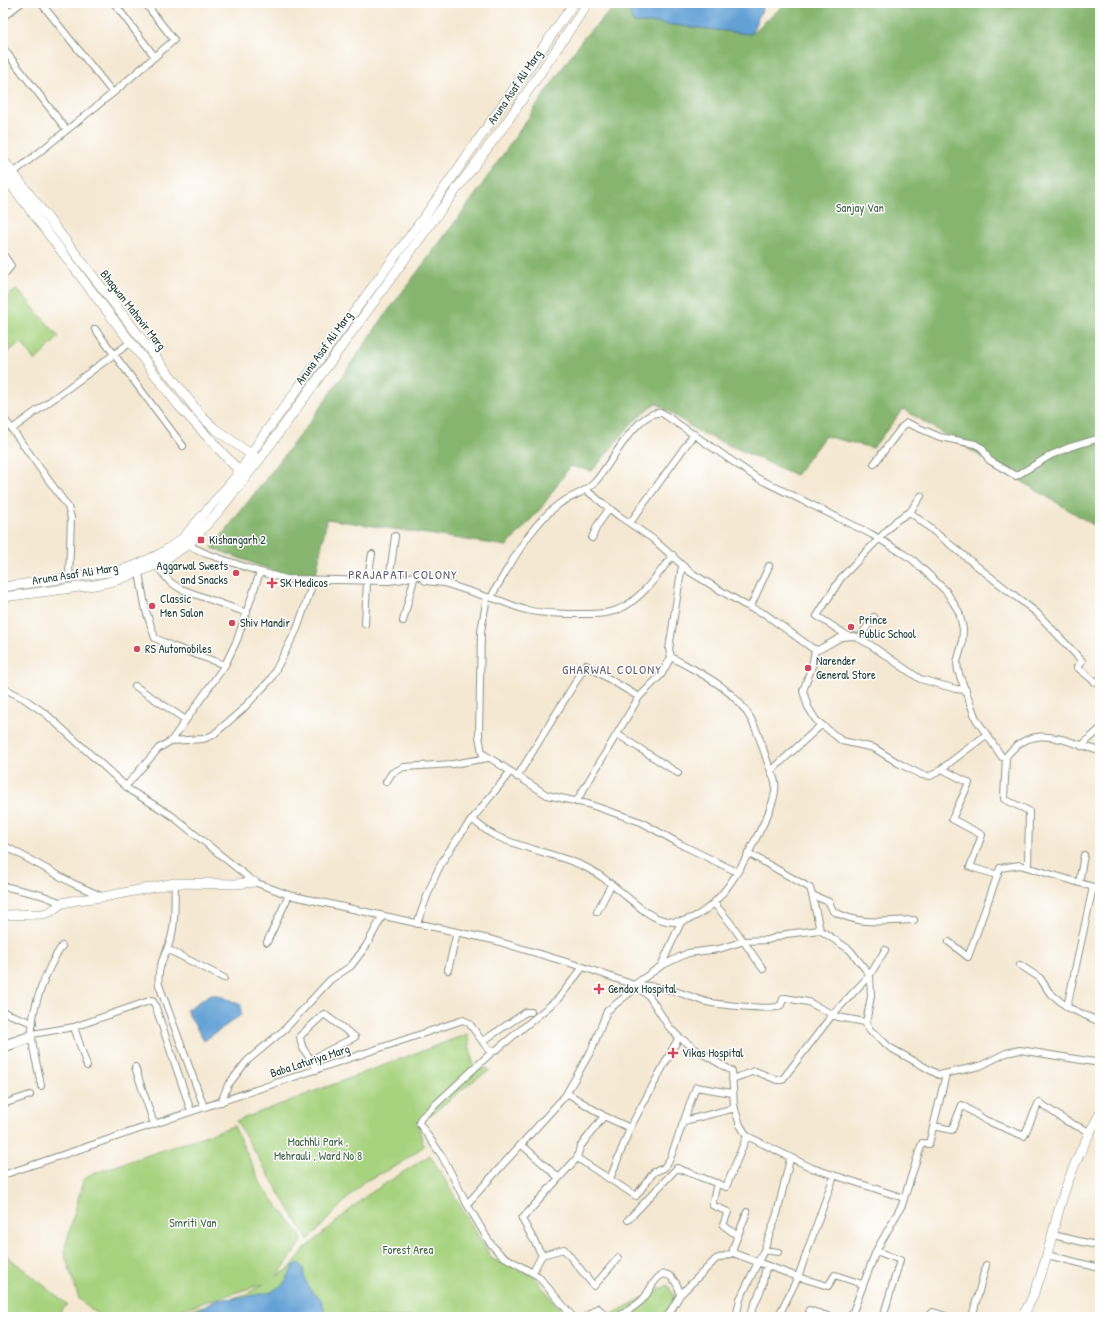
<svg xmlns="http://www.w3.org/2000/svg" width="1103" height="1320" font-family="'Patrick Hand',sans-serif">
<rect width="100%" height="100%" fill="#fff"/>
<filter id="ink" filterUnits="userSpaceOnUse"><feTurbulence type="fractalNoise" baseFrequency=".025" numOctaves="2"/><feDisplacementMap in="SourceGraphic" scale="8" xChannelSelector="R" yChannelSelector="G"/><feConvolveMatrix kernelMatrix="1 2 1 2 8 2 1 2 1" color-interpolation-filters="sRGB"/></filter>
<filter id="wash" filterUnits="userSpaceOnUse"><feTurbulence type="fractalNoise" baseFrequency=".012" numOctaves="4" result="noise"/><feDisplacementMap in="SourceGraphic" scale="16" xChannelSelector="R" yChannelSelector="G"/><feGaussianBlur stdDeviation="0.9" result="paint"/><feColorMatrix in="noise" values="0 0 0 0 0 0 0 0 0 0 0 0 0 0 0 0 0 1.4 0 .05"/><feComposite in="paint" operator="in"/></filter>
<g filter="url(#wash)">
<rect width="100%" height="100%" fill="#f5e8d2"/>
<!-- green -->
<path fill="#a7d37f" stroke="#63885a" d="M17,289L59,337L35,361L21,342L5,354L3,352V300Z
M467,1034L474,1068L479,1070L487,1068L489,1071L470,1083L418,1125L424,1146L398,1165L363,1182L308,1240L236,1121Z
M234,1126L262,1186L300,1234L302,1242L277,1276L289,1269L306,1248L366,1196L430,1155L492,1259L533,1275L566,1317H163L247,1294L263,1284L157,1317H101L79,1299L64,1252L83,1181L89,1175Z
M3,1253L67,1304L57,1317H3Z
M668,1285L677,1303L671,1317H606Z"/>
<!-- forest -->
<path fill="#85b56e" stroke="#527951" d="M619,3H627L633,23H656L751,34L786,3H1100V529L903,409L873,448L825,436L796,475L699,432L656,403L634,421L592,471L570,466L542,507L507,546L327,519L316,574L285,575L212,548L310,422L385,315L473,198L584,37Z"/>
<!-- water -->
<path fill="#64a1d5" stroke="#426f84" d="M627,3H765L751,34L656,23H633Z
M211,994L221,996L241,1005V1015L204,1041L186,1010Z
M299,1263L303,1268L305,1279L311,1291L321,1299L325,1310L317,1317H171L192,1313L218,1299L238,1298L271,1292L284,1284L294,1265Z"/>
</g>
<g filter="url(#ink)">
<g fill="none" stroke-linecap="round" stroke-linejoin="round">
<!-- street casing -->
<g stroke="#8a9283" stroke-width="8">
<path id="street" d="M41,3L113,93
M114,3L155,57
M3,17L21,3
M3,48L66,129
M12,174L113,93L174,40L145,3
M3,254L11,266L3,276
M95,329L183,446
M3,417L68,507L71,518L69,578
M12,429L131,342
M874,464L902,427L907,423L940,437L975,444L982,448L989,460L1016,476L1051,455L1070,447L1100,438
M586,490L619,516L653,539L690,572L743,604L765,614L812,648L818,650L842,637L854,636L869,644L920,679L956,689L966,690
M921,496L910,512L983,571L1037,613L1082,661L1077,667L1095,682L1100,679
M630,523L694,434
M592,538L597,526L609,509
M187,542L194,548L207,554L260,572L286,579L387,581L398,580L418,575L426,581L444,583L487,597C495,597 516,608 527,610C541,614 556,613 570,614C583,614 597,615 610,612C637,607 657,575 673,555
M156,565L170,582L181,589L247,613
M682,565L669,649L671,657C700,673 734,688 751,719C760,735 764,754 771,771L821,725
M139,573L146,611L155,638L172,646L225,665
M389,581L395,536
M487,597L481,631L479,736L482,753L547,795L588,804L641,822L682,845L737,872
M492,597C494,589 501,581 505,573C520,548 535,522 559,504C570,496 586,493 595,482C610,466 637,409 662,413L757,478L871,534L899,551L913,560L946,591L959,612L963,629L962,645L957,662L958,671L976,719L1002,757L1005,758C1032,721 1064,741 1100,751
M750,608L769,566
M403,621L415,575
M365,624L367,582L372,554
M848,636L817,616L841,578L897,520L910,512
M859,638L874,617
M815,650L812,666L803,691L808,707L816,720L842,741L874,748L900,764L922,775L930,776L936,773L986,735
M135,686L186,720
M3,688L23,698L46,714L131,791L171,815L254,882L289,895L493,940L583,967L634,985L649,996L669,1027L679,1037L698,1051L732,1071L734,1106L740,1125L747,1136L812,1168L904,1198
M617,734L678,773
M171,741L203,739L213,735L242,710L271,679L297,629L314,580
M1081,746L1100,729
M1006,757L1004,799L1029,811L1028,867
M942,769L969,783L952,819L982,835L970,867L998,875
M517,777L586,665L639,697
M386,782L392,773L404,767L453,764L488,758
M126,786L159,748L171,741L225,665L237,640L260,572
M576,802L639,697L661,675L671,657
M472,819C479,825 486,831 494,835C522,849 554,853 583,866C607,877 625,897 646,912C694,945 731,887 750,850C758,833 778,802 775,782C775,779 772,775 771,771
M3,845L72,883L101,896
M748,853L810,888L812,895L829,902L833,911C860,926 884,921 914,920
M175,883C174,900 176,918 172,934C168,953 156,965 159,985L204,1107
M1079,883L1084,855
M3,886L41,895L62,903
M714,903L732,925L763,969
M597,912L611,885
M417,924C424,904 431,883 441,864C460,831 487,802 510,772
M820,930L850,950L870,975L871,996L866,1023
M267,942L289,895
M949,942L968,957L1000,868L1020,865L1100,889
M167,949L224,978
M1020,965L1040,978L1049,992L1067,1007L1100,1022
M661,966L681,922
M448,970L457,932
M634,985C658,985 679,992 700,1000C712,1005 765,1009 777,1007L781,1005L783,999L785,998L808,1002L838,1017L865,1022L871,1032L881,1039L889,1047L939,1075L980,1066L1006,1053L1020,1050L1100,1063
M634,985L661,966L688,953L719,949L744,941L768,940L786,934L820,930L812,895
M1067,1007L1093,887
M3,1012L33,1023
M74,1027L87,1066
M483,1041L526,1012H531
M3,1044L32,1034L74,1027L152,1000L155,1005L191,1111
M3,1049L32,1039
M492,1052L421,1118L419,1123L442,1156L467,1204L490,1243L501,1255L538,1276L573,1317
M312,1059L355,1037L324,1014L300,1036C301,1053 310,1054 317,1070
M135,1067L154,1124
M732,1079L755,1071L777,1080H782L833,1014L870,975L885,950
M41,1086C39,1069 32,1052 32,1035C30,1009 48,966 62,946
M567,1093L604,1116L630,1128
M221,1102L228,1085L247,1061L285,1029L330,980L351,966L366,946L382,917
M3,1104L30,1095
M684,1121L735,1108
M934,1126L952,1130L962,1105L985,1120L1024,1136L1038,1104L1040,1103L1066,1121L1090,1132
M522,1145L559,1178
M577,1158L636,1196L654,1172L664,1168L670,1159L696,1087L732,1093
M3,1175L463,1020L469,1023L488,1049L495,1051L558,999L583,967
M834,1176L798,1277L828,1286L835,1275L862,1284
M610,1179L630,1128L679,1037
M717,1183L712,1205L728,1212L723,1225L738,1236
M467,1204L565,1096L592,1049L607,1011L637,987
M747,1212L733,1248V1253L798,1277L778,1317
M628,1220L677,1168L726,1187L747,1136
M1053,1235L1100,1246
M876,1251L900,1260L883,1317
M778,1252L764,1250L777,1214L790,1159
M542,1255L522,1219L577,1158L580,1147L604,1116
M1047,1255L1100,1268
M533,1272L542,1255L564,1249L594,1286L618,1258
M680,1295L716,1259L733,1253
M809,1310L831,1317
M585,1317L598,1308L607,1317
M618,1317C627,1311 637,1306 644,1298C650,1291 659,1265 672,1278C677,1283 679,1288 680,1295L667,1317
M736,1317L740,1299L764,1250
M749,1317L762,1287L766,1266
M851,1317L876,1251L902,1205L922,1143L929,1144L946,1074
M928,1317L933,1312L949,1317
M972,1317L986,1265"/>
</g>
<!-- secondary casing -->
<g stroke="#8a9283" stroke-width="10">
<path id="secondary" d="M3,160L202,417L214,428L256,458
M3,174L179,406L244,476
M3,587L116,571L134,566L162,553L183,538L240,472L260,440L427,213L574,3
M3,597L95,585L117,580L156,565L189,544L218,512L259,460L431,223L504,126L588,3
M3,915L43,914L50,912L62,903L77,900L103,897L175,883L236,884L254,882
M1022,1317C1047,1276 1051,1228 1067,1184C1076,1160 1087,1136 1100,1114"/>
</g>
<!-- street -->
<use href="#street" stroke="#fff" stroke-width="6"/>
<!-- secondary -->
<use href="#secondary" stroke="#fff" stroke-width="9"/>
</g>
</g>
<!-- markers -->
<g fill="#d1495b" stroke="#fff" stroke-width="1.5">
<rect x="197" y="536" width="8" height="8" rx="2"/>
<circle cx="236" cy="573" r="4"/>
<path d="M270 577h4v4h4v4h-4v4h-4v-4h-4v-4h4z"/>
<circle cx="152" cy="606" r="4"/>
<circle cx="232" cy="623" r="4"/>
<circle cx="851" cy="627" r="4"/>
<circle cx="137" cy="649" r="4"/>
<circle cx="808" cy="668" r="4"/>
<path d="M597 983h4v4h4v4h-4v4h-4v-4h-4v-4h4z"/>
<path d="M671 1047h4v4h4v4h-4v4h-4v-4h-4v-4h4z"/>
</g>
<g text-anchor="middle" stroke-width="3" stroke-linejoin="round" paint-order="stroke">
<!-- street labels -->
<g font-size="12" fill="#1f3d34" stroke="#fff">
<text transform="translate(515 87) rotate(-56)" y="4">Aruna Asaf Ali Marg</text>
<text transform="translate(133 310) rotate(52)" y="4">Bhagwan Mahavir Marg</text>
<text transform="translate(324 348) rotate(-54)" y="4">Aruna Asaf Ali Marg</text>
<text transform="translate(75 574) rotate(-9)" y="4">Aruna Asaf Ali Marg</text>
<text transform="translate(310 1061) rotate(-18)" y="4">Baba Laturiya Marg</text>
</g>
<!-- park labels -->
<g font-size="12" fill="#416247" stroke="#fff">
<text x="860" y="212">Sanjay Van</text>
<text x="318" y="1146">Machhli Park ,<tspan x="318" dy="14">Mehrauli , Ward No 8</tspan></text>
<text x="193" y="1227">Smriti Van</text>
<text x="408" y="1254">Forest Area</text>
</g>
<!-- poi labels -->
<g font-size="12" fill="#1f3d34" stroke="#fff" text-anchor="start">
<text x="209" y="544">Kishangarh 2</text>
<text x="228" y="570" text-anchor="end">Aggarwal Sweets<tspan x="228" dy="14">and Snacks</tspan></text>
<text x="280" y="587">SK Medicos</text>
<text x="160" y="603">Classic<tspan x="160" dy="14">Men Salon</tspan></text>
<text x="859" y="624">Prince<tspan x="859" dy="14">Public School</tspan></text>
<text x="240" y="627">Shiv Mandir</text>
<text x="145" y="653">RS Automobiles</text>
<text x="816" y="665">Narender<tspan x="816" dy="14">General Store</tspan></text>
<text x="608" y="993">Gendox Hospital</text>
<text x="682" y="1057">Vikas Hospital</text>
</g>
<!-- neighbourhood labels -->
<g font-size="13" letter-spacing="1" fill="#5b5c69" stroke="#fff">
<text x="403" y="579">PRAJAPATI COLONY</text>
<text x="612" y="674">GHARWAL COLONY</text>
</g>
</g>
<!-- margin -->
<rect width="1103" height="1320" fill="none" stroke="#fff" stroke-width="16"/>
</svg>
